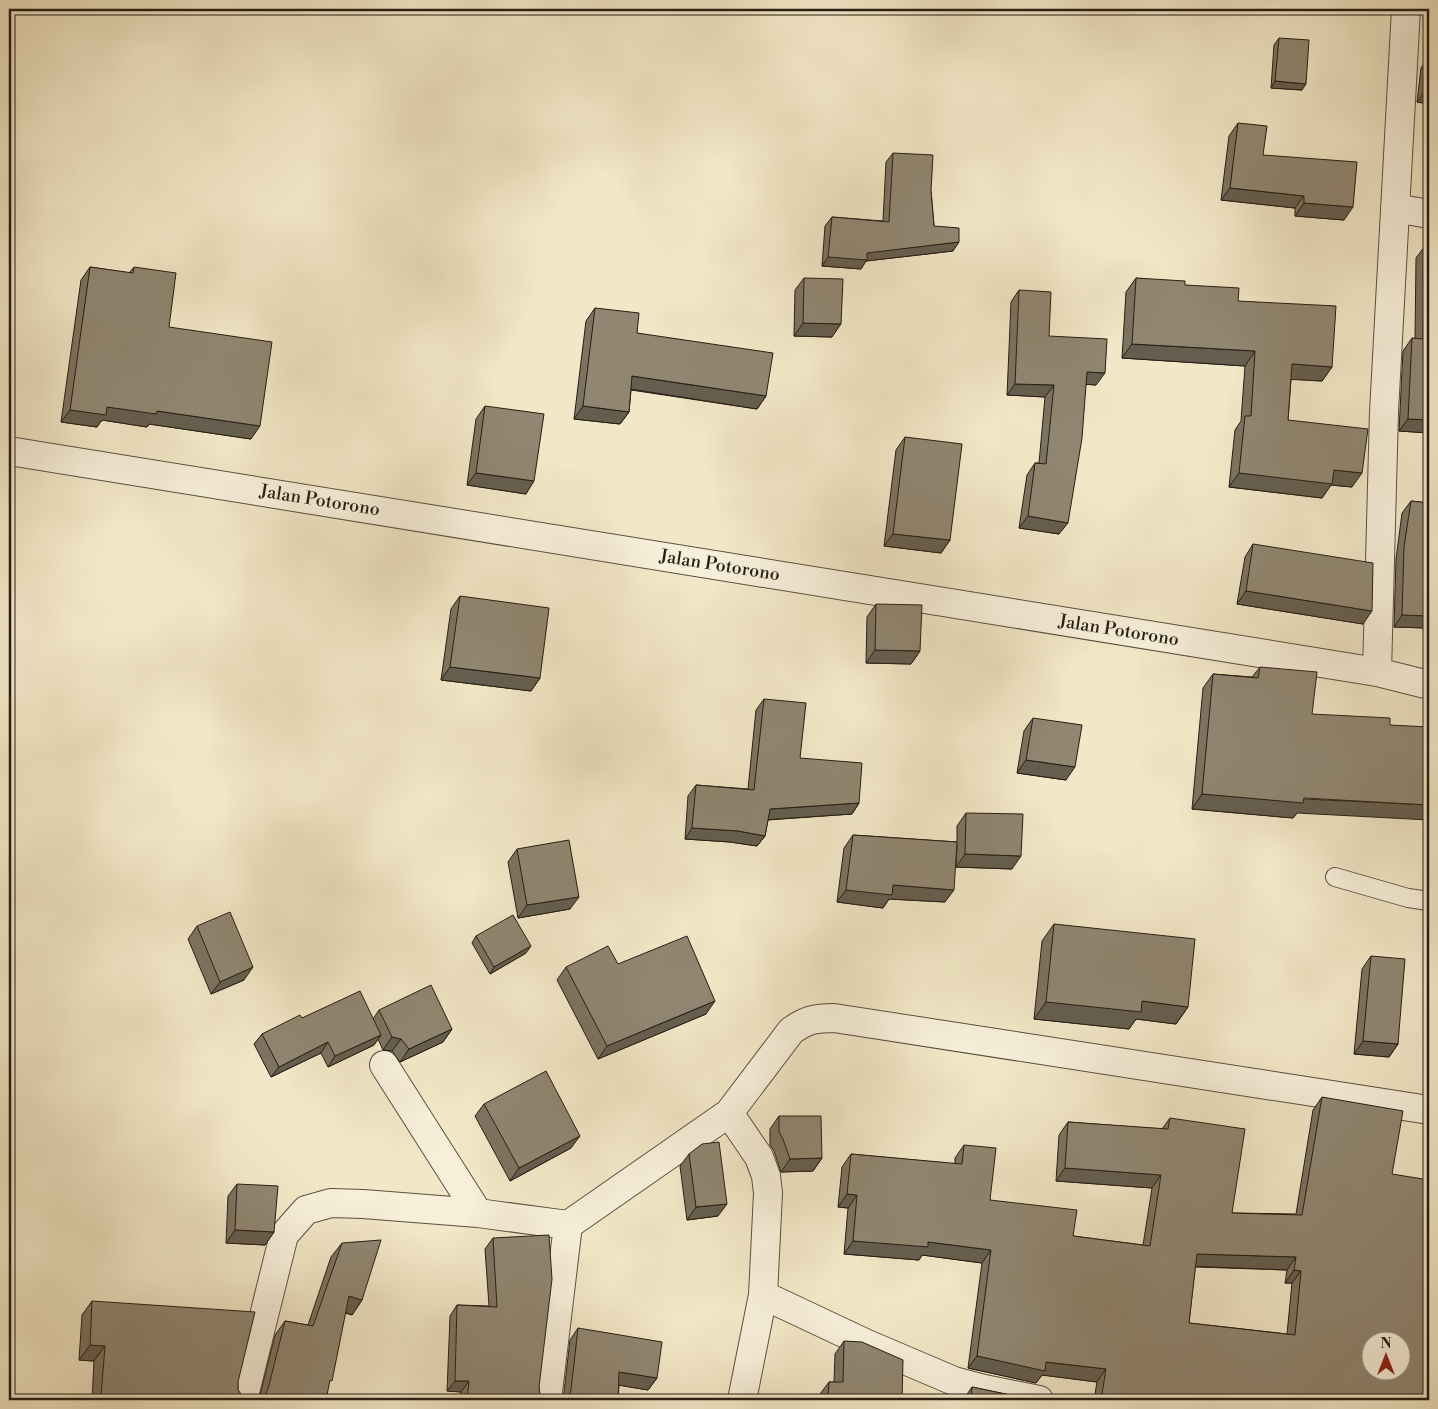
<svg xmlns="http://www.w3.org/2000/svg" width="1438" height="1409" font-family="'Libre Bodoni',serif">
<rect width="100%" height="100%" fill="#f2e7c6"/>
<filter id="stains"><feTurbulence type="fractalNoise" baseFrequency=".004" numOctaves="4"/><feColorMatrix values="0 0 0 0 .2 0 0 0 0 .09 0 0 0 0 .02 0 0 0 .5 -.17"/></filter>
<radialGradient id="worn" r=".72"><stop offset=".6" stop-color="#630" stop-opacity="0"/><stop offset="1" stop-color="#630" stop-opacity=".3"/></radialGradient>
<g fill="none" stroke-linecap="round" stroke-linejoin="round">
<!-- lane casing -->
<g stroke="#595040" stroke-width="20">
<path id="lane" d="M1335,877L1408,898L1429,901"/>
</g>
<!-- street casing -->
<g stroke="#595040" stroke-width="30">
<path id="street" d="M1395,208L1429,214
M9,451L1377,672L1429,685
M1377,672L1384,412L1406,9
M384,1065L478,1213
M729,1113L759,1157L766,1176L768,1193L763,1295L742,1400
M763,1295L867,1344L954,1381L984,1389L1039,1400
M243,1400L284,1235L306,1210L331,1203L363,1204L478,1213L568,1225L729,1113L791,1031C806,1020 815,1018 834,1018L1429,1110
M547,1400L568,1225"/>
</g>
<!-- lane -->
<use href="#lane" stroke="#f7efda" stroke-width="18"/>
<!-- street -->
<use href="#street" stroke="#f7efda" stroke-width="28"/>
</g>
<!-- wall -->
<path fill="#7c7361" stroke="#261d14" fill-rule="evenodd" d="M1279,38L1302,90L1271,88L1274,45Z
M1429,56V104L1417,102L1421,68Z
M1238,123L1263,155L1344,220L1295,216V208L1221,200L1229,136Z
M893,153L931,191L934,226L953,251L866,261L861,269L822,266L825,226L832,217L883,221L886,162Z
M1425,246L1429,433L1399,431L1403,351L1412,338L1415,339L1416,258Z
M90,267L129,273L134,267L169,327L251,439L149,424L147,427L102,420L97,427L61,422L81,280Z
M804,278L832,337L794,336L795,290Z
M1136,278L1185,285L1238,301L1332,367L1322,381L1291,379L1288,420L1352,487L1331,485L1322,498L1229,487L1235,430L1241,421L1245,366L1122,358L1126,292Z
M1019,290L1049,336L1096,385L1086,384L1059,534L1019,528L1027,475L1035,463H1039L1045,397L1007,395L1011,302Z
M595,308L637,333L766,396L757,409L631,390L629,412L620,424L574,419L586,321Z
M485,406L526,494L467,485L476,419Z
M905,437L950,540L941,553L884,546L896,450Z
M1411,501L1429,503V668H1424L1427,628L1394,627L1396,559L1402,513Z
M1253,544L1363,624L1237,604L1245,557Z
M460,596L540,678L531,691L441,680L451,609Z
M876,604L920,651L911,664L866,663L867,617Z
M1260,667L1297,813L1293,818L1192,809L1203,688L1213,674L1252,677Z
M764,699L800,758L859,803L852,814L768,820L765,836L757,846L730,842L685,839L688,796L696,785L748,789L756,710Z
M1033,718L1066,780L1017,773L1024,731Z
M966,813L1012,869L956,867L957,845L945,902L889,899L883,908L837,902L844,848L853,835L957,842V826Z
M1429,848V881L1427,880Z
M517,849L570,909L518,918L508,862Z
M1054,924L1188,1007L1176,1024L1136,1019L1129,1029L1034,1019L1042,941Z
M197,926L244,980L211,994L188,939Z
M476,936L526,953L490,974L472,943Z
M1371,956L1398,1044L1389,1057L1354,1054L1362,969Z
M618,964L706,1014L598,1059L557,980L566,967Z
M379,1010L452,1029L443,1042L400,1062L392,1051L383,1050L378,1039L374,1045L328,1067L321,1053L271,1077L254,1044L262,1034L302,1018L373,1019Z
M1322,1097L1392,1174L1429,1400H1094L1097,1382L1042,1375L1036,1383L968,1368L982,1263L922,1255L919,1260L844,1254L848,1208L838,1207L842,1167L851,1154L955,1164V1158L964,1145L990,1200L1073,1236L1143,1245L1152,1188L1056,1181L1059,1135L1068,1122L1162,1129L1170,1118L1232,1213L1296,1214L1313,1110ZM1195,1267L1287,1270L1285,1283H1292L1287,1334L1189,1323Z
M484,1104L571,1148L510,1181L475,1116Z
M779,1116L822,1158L813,1171L781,1172L774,1151L770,1145V1129Z
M689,1154L718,1216L687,1220L680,1166Z
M237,1184L274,1232L265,1245L226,1243L228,1196Z
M493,1238L539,1387L540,1396L544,1400H460L461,1392L447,1391L450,1316L457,1305L489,1306L485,1249Z
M342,1243L362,1300L352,1315L345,1313L328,1386L259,1399L275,1335L285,1321L308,1325L331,1257Z
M92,1301L238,1382V1390L243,1397L249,1400H92L94,1361L79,1360L82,1315Z
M578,1328L657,1378L648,1390L619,1385L618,1400H563L570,1340Z
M844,1341L902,1400H820V1394L829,1382H834L835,1354Z
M972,1387L1034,1400H963Z"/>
<!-- shaded-wall -->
<path fill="#655e4f" stroke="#261d14" d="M1275,81L1306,84L1302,90L1271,88Z
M1429,85V104L1417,102Z
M1230,188L1304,196L1295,208L1221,200Z
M1304,203L1353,207L1344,220L1295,216Z
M959,242L953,251L866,261L861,269L822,266L828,257Z
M803,323L841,324L832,337L794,336Z
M1132,344L1255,351L1245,366L1122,358Z
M1292,364L1332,367L1322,381L1282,379Z
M1087,372L1105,373L1096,385L1079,384Z
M632,376L766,396L757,409L624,388Z
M1015,384L1054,385L1045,397L1007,395Z
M583,406L629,412L620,424L574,419Z
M107,407L157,411L260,426L251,439L149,424L147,427L102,420L97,427L61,422L70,410Z
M1408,419L1429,420V433L1399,431Z
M1334,470L1362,473L1352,487L1331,485L1322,498L1229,487L1239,473Z
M476,473L534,481L526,494L467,485Z
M1028,516L1068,523L1059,534L1019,528Z
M893,534L950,540L941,553L884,546Z
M1246,591L1372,611L1363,624L1237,604Z
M1402,615L1429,616V625L1427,628L1394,627Z
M875,650L920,651L911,664L866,663Z
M1429,660V668H1424Z
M450,667L540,678L531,691L441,680Z
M1026,760L1075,767L1066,780L1017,773Z
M1202,794L1429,805V820L1297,813L1293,818L1192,809Z
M859,803L852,814L763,820L770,809Z
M692,828L738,831L765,836L757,846L730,842L685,839Z
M965,854L1021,856L1012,869L956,867Z
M893,885L954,890L945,902L889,899L883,908L837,902L846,890Z
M579,897L570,909L518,918L527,905Z
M531,946L526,953L490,974L494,967Z
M253,967L244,980L211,994L220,982Z
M715,1001L706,1014L598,1059L607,1046Z
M1142,1001L1188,1007L1176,1024L1136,1019L1129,1029L1034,1019L1046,1002Z
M452,1029L443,1042L400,1062L409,1049Z
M381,1035L374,1045L328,1067L335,1056Z
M392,1037L401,1039L392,1051L383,1050Z
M1363,1041L1398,1044L1389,1057L1354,1054Z
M328,1042L321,1053L271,1077L279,1067Z
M580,1136L571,1148L510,1181L519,1168Z
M822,1158L813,1171L781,1172L790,1159Z
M1065,1168L1161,1175L1152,1188L1056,1181Z
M847,1194L857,1195L848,1208L838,1207Z
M727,1204L718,1216L687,1220L696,1207Z
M235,1230L274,1232L265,1245L226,1243Z
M853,1241L928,1242L991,1250L982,1263L922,1255L919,1260L844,1254Z
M1197,1254L1296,1257L1287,1270L1188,1266Z
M1294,1270L1301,1271L1292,1283H1285Z
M349,1296L362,1300L352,1315L339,1310Z
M90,1345L105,1346L94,1361L79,1360Z
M977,1356L1046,1362L1106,1369L1097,1382L1042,1375L1036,1383L968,1368Z
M619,1372L657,1378L648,1390L611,1384Z
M455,1381H469L461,1392L447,1391Z
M101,1396L107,1397L105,1400H98Z
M1158,1396L1216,1400H1155Z"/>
<!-- building -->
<path fill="#908671" stroke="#261d14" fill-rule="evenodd" d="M1279,38L1309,40L1306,84L1275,81Z
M1238,123L1267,126L1263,155L1357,162L1353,207L1304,203V196L1230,188Z
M893,153L933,155L931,191L934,226L959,228V242L867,253V260L828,257L832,217L889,222Z
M1425,246H1429V420L1408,419L1412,338L1423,339Z
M90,267L133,273L134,267L176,273L169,327L272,342L260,426L157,411L156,414L107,407L106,415L70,410Z
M804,278L843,279L841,324L803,323Z
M1136,278L1185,281V285L1239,288L1238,301L1336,306L1332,367L1292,364L1288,420L1368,429L1362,473L1334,470L1332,484L1239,473L1245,416H1251L1255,351L1132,344Z
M1019,290L1051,292L1049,336L1107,339L1105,373L1087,372L1082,438L1068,523L1028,516L1035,463L1046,464L1054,385L1015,384Z
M595,308L639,313L637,333L773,353L766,396L632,376L629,412L583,406Z
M485,406L544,414L534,481L476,473Z
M905,437L962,444L950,540L893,534Z
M1411,501L1429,503V616L1402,615L1404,547Z
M1253,544L1373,563L1372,611L1246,591Z
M460,596L549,608L540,678L450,667Z
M876,604L922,605L920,651L875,650Z
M1260,667L1317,672L1312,714L1390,718V725L1429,727V805L1304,798L1303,803L1202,794L1213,674L1258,678Z
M764,699L806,703L800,758L862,763L859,803L770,809L765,836L738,831L692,828L696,785L754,790Z
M1033,718L1082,725L1075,767L1026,760Z
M966,813L1023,814L1021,856L965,854Z
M853,835L957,842L954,890L893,885L892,895L846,890Z
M569,840L579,897L527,905L517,849Z
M230,912L253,967L220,982L197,926Z
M513,915L531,946L494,967L476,936Z
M1054,924L1195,939L1188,1007L1142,1001L1141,1012L1046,1002Z
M687,936L715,1001L607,1046L566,967L608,946L618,964Z
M1371,956L1405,959L1398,1044L1363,1041Z
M431,985L452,1029L409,1049L401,1039L392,1037L379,1010Z
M360,991L381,1035L335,1056L328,1042L279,1067L262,1034L300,1015L302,1018Z
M546,1071L580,1136L519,1168L484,1104Z
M1322,1097L1403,1111L1392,1174L1429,1180V1400H1216L1158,1396L1157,1400H1101L1106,1369L1046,1362L1045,1371L977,1356L991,1250L928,1242V1247L853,1241L857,1195L847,1194L851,1154L962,1164L964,1145L996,1148L990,1200L1077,1210L1073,1236L1150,1246L1161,1175L1065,1168L1068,1122L1168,1129L1170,1118L1245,1129L1232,1213L1302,1215ZM1197,1254L1296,1257L1294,1270L1301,1271L1295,1335L1189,1323ZM1370,1342H1400V1372H1370Z
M779,1116H821L822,1158L790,1159L783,1139L779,1132Z
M719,1142L727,1204L696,1207L689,1154L702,1144Z
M237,1184L278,1186L274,1232L235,1230Z
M549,1235L552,1279L539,1387L540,1396L544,1400H467L469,1381H455L457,1305L497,1307L493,1238Z
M381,1240L362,1300L349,1296L332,1381L330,1380L326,1400H258L264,1397L268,1389L285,1321L313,1326L342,1243Z
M92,1301L255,1312L238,1382V1390L243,1397L249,1400H107V1397L101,1396L105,1346L90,1345Z
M578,1328L662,1342L657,1378L619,1372L618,1400H564L568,1398L571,1390Z
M844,1341L862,1342L903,1360L902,1400H828L829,1382H843Z
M972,1387L1034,1400H971Z
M774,1396L798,1400H773Z"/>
<g text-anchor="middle" stroke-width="4" stroke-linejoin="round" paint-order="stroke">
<!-- street labels -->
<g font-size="18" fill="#261d14" stroke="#f7efda">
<text transform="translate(320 500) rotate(9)" y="6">Jalan Potorono</text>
<text transform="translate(720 565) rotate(9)" y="6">Jalan Potorono</text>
<text transform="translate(1119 630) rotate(9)" y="6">Jalan Potorono</text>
</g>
</g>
<!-- margin -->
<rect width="1438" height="1409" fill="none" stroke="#f2e7c6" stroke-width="30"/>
<rect x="10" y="10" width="1418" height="1389" fill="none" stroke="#261d14" stroke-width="2.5"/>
<rect x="15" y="15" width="1408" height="1379" fill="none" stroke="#261d14"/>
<!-- north arrow -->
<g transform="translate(1386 1356)"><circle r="24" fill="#f7efda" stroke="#a39b8b"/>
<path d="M0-4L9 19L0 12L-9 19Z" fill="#8f2418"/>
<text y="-8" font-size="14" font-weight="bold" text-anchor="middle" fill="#261d14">N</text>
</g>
<rect width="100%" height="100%" filter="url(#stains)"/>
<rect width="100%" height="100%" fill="url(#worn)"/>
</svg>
